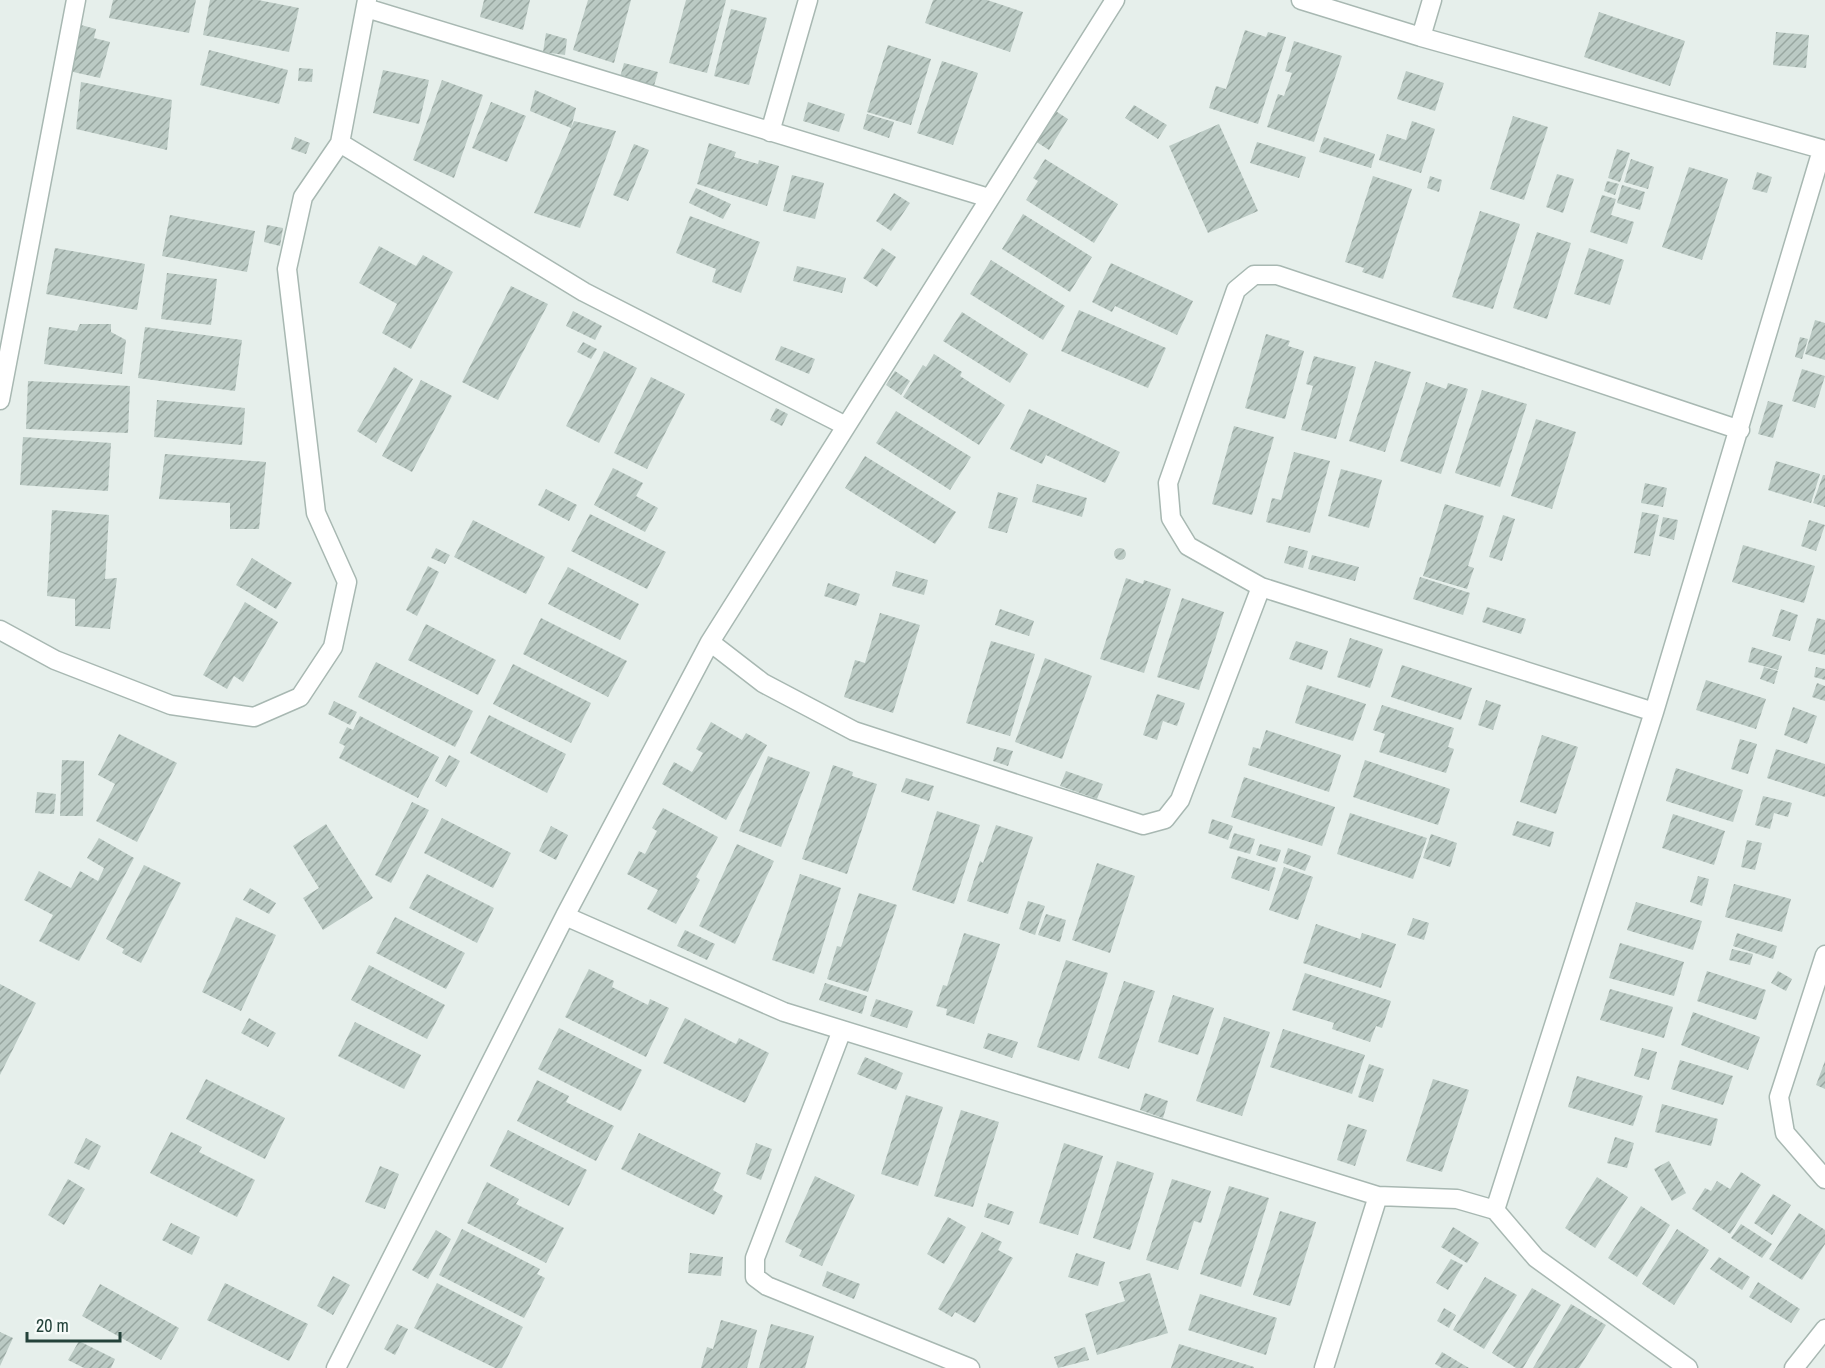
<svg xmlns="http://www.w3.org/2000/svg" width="1825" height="1368" font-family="'Archivo Narrow',sans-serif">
<defs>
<pattern id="building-hatch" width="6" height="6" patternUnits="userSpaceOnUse" patternTransform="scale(1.5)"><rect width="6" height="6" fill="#bbcac4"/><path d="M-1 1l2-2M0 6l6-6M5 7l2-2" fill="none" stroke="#98a6a0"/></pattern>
</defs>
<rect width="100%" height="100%" fill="#e6efeb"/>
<!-- building -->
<path fill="url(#building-hatch)" d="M113,0H196L189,33L109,18Z
M210,0H258L299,8L289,52L203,35Z
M484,0H530L523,30L480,17Z
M588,0H631L614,63L573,50Z
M686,0H726L707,73L669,63Z
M933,0H987L1023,12L1010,52L925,23Z
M731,9L767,18L749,85L714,76Z
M1599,12L1685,41L1670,86L1584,57Z
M81,25L96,29L94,38L110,42L100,78L69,71Z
M1245,30L1266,37L1268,32L1286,37L1258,124L1209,108L1216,86L1226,89Z
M1776,32L1809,35L1806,68L1773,65Z
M546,33L567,39L565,55L543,52Z
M1294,41L1342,56L1314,142L1267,127L1278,94L1284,96L1292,73L1285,71Z
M888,45L931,59L911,125L867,112Z
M209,50L288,70L279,104L200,85Z
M942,61L978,73L953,145L917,133Z
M624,63L658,72L654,86L620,77Z
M299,68L313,69L312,82L298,81Z
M383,70L429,80L419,124L373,113Z
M1406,71L1444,83L1435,111L1397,99Z
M442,80L483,95L454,178L413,160Z
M81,82L172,100L167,150L76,129Z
M535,90L576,108L571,128L574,121L616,131L580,228L534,213L571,128L530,111Z
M491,102L526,116L507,162L472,148Z
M808,102L845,114L839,132L803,121Z
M1134,105L1167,125L1158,139L1125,118Z
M1054,110L1068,119L1049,150L1035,141Z
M867,114L894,122L889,138L863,129Z
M1513,116L1548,127L1524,200L1490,189Z
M1412,121L1435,129L1421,173L1379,160L1387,134L1406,140Z
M1219,124L1258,211L1208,233L1169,146Z
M295,137L310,143L306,154L291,149Z
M1324,137L1375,154L1371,168L1319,152Z
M1257,142L1306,157L1299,178L1250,163Z
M709,143L736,152L734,157L758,164L759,160L779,166L767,206L697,184Z
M634,144L649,150L628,201L613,195Z
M1617,149L1630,153L1620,182L1608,178Z
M1045,159L1118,204L1094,243L1026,200L1038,181L1033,178Z
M1631,159L1654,167L1648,189L1624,182Z
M1689,167L1728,179L1702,260L1662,247Z
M1757,172L1772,177L1767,193L1752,189Z
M1557,174L1574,179L1563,213L1546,207Z
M792,175L824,183L815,219L783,211Z
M1373,176L1412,189L1383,279L1362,272L1364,268L1345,262Z
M1430,176L1442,180L1439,192L1427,188Z
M1607,181L1619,184L1615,195L1604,191Z
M1622,185L1645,192L1640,210L1617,203Z
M696,188L731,204L723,219L689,203Z
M894,193L910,203L891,231L876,221Z
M1602,195L1616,199L1611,215L1634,222L1627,244L1590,232Z
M1480,211L1520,224L1493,309L1452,297Z
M1023,214L1092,257L1070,292L1002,249Z
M170,215L255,231L247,272L162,256Z
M690,216L760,242L741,293L712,282L716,269L676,253Z
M267,225L283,228L280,246L264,242Z
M1537,232L1571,243L1547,319L1513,308Z
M379,246L416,266L423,255L453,272L411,349L382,333L397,304L359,283Z
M55,248L145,264L137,310L46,294Z
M882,248L896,257L877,287L863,278Z
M1589,248L1624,260L1610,305L1574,294Z
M991,260L1065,306L1043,340L970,294Z
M1111,263L1193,301L1177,335L1115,306L1112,312L1092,302Z
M797,266L846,278L842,293L793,281Z
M167,273L217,279L211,325L161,319Z
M511,286L548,304L498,400L462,382Z
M1079,310L1166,348L1148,388L1061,351Z
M573,311L602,326L595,340L566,326Z
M962,312L1028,354L1010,383L943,341Z
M1815,320L1825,323V360L1805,354Z
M80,324H111V332L126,340L122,374L44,364L49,327L77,331Z
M145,327L242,340L235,391L138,378Z
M1266,334L1290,341L1288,346L1304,351L1285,419L1245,408Z
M1800,337L1808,339L1802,359L1795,357Z
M583,342L597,349L591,359L577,352Z
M781,346L815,359L809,374L775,360Z
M604,351L637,368L599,443L566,426Z
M934,354L962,372L960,376L1005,405L979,445L903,397L923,365L926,367Z
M1314,356L1356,367L1336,439L1301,430L1313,386L1306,384Z
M1375,361L1411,372L1385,452L1349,441Z
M394,367L413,379L376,443L357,431Z
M1802,369L1825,376L1815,408L1792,401Z
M895,371L910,381L901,395L886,385Z
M651,377L685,394L647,469L614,453Z
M421,380L452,396L412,472L382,456Z
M28,381L130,386L128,433L26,429Z
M1426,382L1446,389L1448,383L1468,389L1441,474L1400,461Z
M1482,390L1527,404L1500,487L1455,473Z
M157,400L245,408L242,445L154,437Z
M1768,401L1783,405L1773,438L1758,434Z
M776,408L788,414L782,426L770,420Z
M1029,409L1120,452L1105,483L1046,455L1042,464L1010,449Z
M896,411L971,457L950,490L876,443Z
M1536,419L1576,432L1552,509L1511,496Z
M1234,426L1274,437L1252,515L1212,504Z
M23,437L111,443L108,491L20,485Z
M1294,452L1330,461L1310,533L1266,522L1272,498L1281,500Z
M165,454L266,462L259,529H230V503L159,499Z
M865,456L956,512L935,544L845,488Z
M1776,461L1820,474L1811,503L1768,490Z
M613,468L643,483L636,496L658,508L645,532L594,505Z
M1341,469L1382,480L1369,528L1328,516Z
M1823,475H1825V507L1813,503Z
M1645,483L1667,488L1663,507L1641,503Z
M1037,484L1087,498L1082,517L1032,502Z
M546,489L577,505L569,521L538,505Z
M998,492L1018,498L1007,533L988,528Z
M1445,504L1484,516L1468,566L1474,568L1467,589L1423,576Z
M52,510L109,515L105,579L117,578L110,629L75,626V599L47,596Z
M1642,512L1659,515L1650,556L1634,553Z
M590,514L666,552L647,589L571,551Z
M1503,515L1515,519L1502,561L1489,557Z
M1663,517L1678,520L1674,540L1659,536Z
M473,520L545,557L526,594L454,557Z
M1809,520L1825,525L1816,551L1801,546Z
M1743,545L1815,566L1804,603L1732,582Z
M1289,546L1308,551L1303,568L1284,563Z
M436,548L450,555L445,564L431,558Z
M1114 554a6 6 0 1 1 12 0a6 6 0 1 1-12 0Z
M1312,555L1359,567L1355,581L1308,569Z
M252,558L292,583L276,609L236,585Z
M428,566L439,572L417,616L406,610Z
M568,567L639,604L620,640L548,604Z
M896,571L928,580L924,595L892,586Z
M1420,577L1470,593L1463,615L1413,599Z
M1126,578L1143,584L1144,580L1171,589L1144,673L1100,659Z
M828,583L860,594L856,606L824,596Z
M1182,598L1224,612L1199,690L1157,677Z
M245,602L278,622L243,682L234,676L227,689L203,675Z
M1487,607L1526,619L1521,634L1482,622Z
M1000,609L1034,621L1029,636L995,625Z
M1781,609L1798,615L1790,641L1772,636Z
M880,613L920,625L893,713L844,697L855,660L865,663Z
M541,618L627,661L608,697L523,654Z
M1817,618L1825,620V655L1808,651Z
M426,624L496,660L478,695L408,660Z
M1350,638L1383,649L1370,688L1337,677Z
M991,641L1035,654L1010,736L966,723Z
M1296,641L1328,651L1322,670L1289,659Z
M1752,647L1782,656L1778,670L1748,662Z
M1045,658L1092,676L1062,759L1015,742Z
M376,662L473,711L455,747L358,697Z
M513,664L591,703L571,743L493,704Z
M1402,665L1472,688L1461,720L1391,697Z
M1764,667L1778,671L1774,684L1760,679Z
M1816,667L1825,669V680L1814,677Z
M1706,680L1766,699L1756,729L1696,710Z
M1817,683L1825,686V701L1812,697Z
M1307,685L1366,704L1353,741L1295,723Z
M1157,694L1185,703L1177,726L1163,721L1157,740L1143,735Z
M1486,700L1501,705L1493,730L1478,725Z
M334,701L357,712L350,725L328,714Z
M1382,705L1454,728L1448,747L1454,749L1446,773L1379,752L1385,734L1373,730Z
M1793,707L1817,716L1807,744L1784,735Z
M489,715L566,754L547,793L470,753Z
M360,716L439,757L418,798L339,758L345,746L339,743L347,727L353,730Z
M711,722L742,740L746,733L767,745L726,820L662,784L674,762L692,772L703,753L696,749Z
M1266,730L1341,755L1329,792L1248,765L1253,747L1260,749Z
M119,734L177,763L137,842L96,821L115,784L98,775Z
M1542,735L1578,747L1556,814L1520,802Z
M1740,739L1757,744L1748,774L1731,769Z
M997,747L1013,751L1008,766L993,761Z
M1776,749L1825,764V797L1767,778Z
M449,755L460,761L446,787L435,781Z
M768,756L810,772L781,847L739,831Z
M62,760L84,761L83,816H60Z
M1365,760L1450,789L1438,825L1353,797Z
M833,765L853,772L852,776L877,784L847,874L802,859Z
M1676,768L1743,790L1733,822L1666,801Z
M1066,771L1103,784L1097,799L1060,786Z
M1244,777L1335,807L1322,846L1231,817Z
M906,778L934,786L929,801L901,792Z
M37,792L56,794L54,814L35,813Z
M1763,796L1792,803L1788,817L1774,813L1770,829L1755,825Z
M412,802L429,810L391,883L375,875Z
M663,808L718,837L696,877L700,880L676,924L647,909L658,890L627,874L639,851L645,854L657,831L652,828Z
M937,811L980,825L954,904L912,890Z
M1350,813L1427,838L1413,879L1337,854Z
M1673,814L1725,831L1714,865L1662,848Z
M442,818L511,853L493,888L424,853Z
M1212,819L1233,826L1228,840L1208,833Z
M1517,821L1554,832L1550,847L1512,835Z
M326,824L373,898L323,930L303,898L319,888L293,846Z
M996,825L1033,837L1008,914L967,901L980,861L983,863Z
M551,826L568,835L556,860L539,851Z
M1234,833L1255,839L1250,854L1229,848Z
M1431,834L1457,843L1450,867L1423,858Z
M99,838L134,858L79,961L39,941L53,915L24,900L39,871L71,888L80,871L98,881L104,868L87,858Z
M1747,840L1762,843L1755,870L1741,867Z
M737,844L774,861L735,944L699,926Z
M1260,844L1281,850L1277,862L1256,855Z
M1288,848L1311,856L1305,871L1283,863Z
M1238,856L1276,868L1269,891L1231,878Z
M1097,863L1135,876L1110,953L1072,940Z
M144,865L181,883L141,963L122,953L124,949L106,939Z
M1284,867L1313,877L1298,920L1269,910Z
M427,874L494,908L477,943L409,908Z
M800,874L841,888L814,974L772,960Z
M1698,876L1709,879L1702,906L1690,902Z
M1734,884L1791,899L1782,932L1725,917Z
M250,888L276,903L269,914L243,900Z
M859,893L897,905L868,992L827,979L837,946L841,947Z
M1028,901L1045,906L1035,935L1019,929Z
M1636,902L1702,921L1693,950L1627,930Z
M1046,914L1066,920L1060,942L1038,935Z
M236,917L276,935L241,1011L202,992Z
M395,917L465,953L446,989L376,953Z
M1413,918L1429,923L1424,940L1407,935Z
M1316,924L1360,939L1362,933L1396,944L1381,988L1303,963Z
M685,930L715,944L707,960L677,946Z
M964,933L1000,944L974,1024L946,1015L947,1009L936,1006L943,985L947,986Z
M1737,933L1777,946L1773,959L1733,946Z
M1620,943L1684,962L1674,996L1609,978Z
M1732,949L1753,954L1750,965L1729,960Z
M1066,960L1108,973L1079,1061L1037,1047Z
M369,965L445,1005L427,1039L351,1000Z
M589,969L614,981L612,987L648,1005L650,999L669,1008L646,1057L565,1017Z
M1707,971L1766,990L1756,1020L1697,1001Z
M1778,971L1792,979L1786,991L1771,983Z
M1305,973L1391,1001L1382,1028L1376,1026L1370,1042L1332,1029L1334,1023L1292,1010Z
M1124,981L1155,991L1129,1069L1098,1058Z
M825,983L867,996L862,1014L819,1000Z
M0,984L36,1003L0,1075Z
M1610,989L1673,1007L1664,1038L1600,1020Z
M1173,995L1214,1008L1198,1055L1158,1042Z
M876,999L913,1011L907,1028L870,1016Z
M1693,1012L1760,1037L1748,1070L1681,1045Z
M1224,1017L1270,1032L1242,1116L1196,1101Z
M249,1018L276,1033L268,1047L241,1033Z
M685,1018L736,1044L739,1038L769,1053L745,1103L663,1063Z
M355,1022L421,1055L404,1089L338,1056Z
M559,1028L642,1070L621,1111L538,1069Z
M1283,1029L1365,1055L1352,1094L1270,1067Z
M988,1033L1018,1042L1012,1058L983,1048Z
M1642,1048L1657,1052L1649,1080L1634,1076Z
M865,1057L903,1073L896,1090L857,1074Z
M1680,1060L1733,1076L1723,1105L1671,1089Z
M1825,1061V1089L1816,1085Z
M1369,1064L1384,1069L1373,1102L1358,1097Z
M1577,1076L1643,1096L1633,1126L1568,1107Z
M206,1079L285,1118L265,1159L186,1119Z
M1433,1079L1469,1090L1442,1172L1406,1161Z
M537,1080L569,1096L566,1102L614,1126L596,1161L517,1121Z
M1145,1093L1168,1101L1163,1118L1140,1110Z
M906,1095L943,1107L918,1186L881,1174Z
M1662,1104L1718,1119L1711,1146L1655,1132Z
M961,1110L999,1122L973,1207L934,1196Z
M1348,1124L1367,1130L1355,1166L1337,1160Z
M508,1130L587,1170L569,1206L490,1166Z
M171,1132L202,1147L199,1152L255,1180L237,1217L150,1173Z
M639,1133L721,1173L713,1190L723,1196L714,1215L621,1169Z
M1615,1137L1634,1143L1627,1168L1607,1163Z
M86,1138L101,1146L89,1170L74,1163Z
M756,1143L772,1149L761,1180L746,1174Z
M1064,1143L1103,1156L1078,1235L1039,1223Z
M1117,1161L1154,1173L1130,1250L1093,1238Z
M1669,1161L1686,1193L1672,1201L1654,1169Z
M380,1166L399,1174L385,1209L365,1202Z
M1741,1172L1761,1185L1730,1234L1692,1209L1705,1188L1711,1191L1717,1181L1730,1189Z
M815,1176L855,1195L822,1266L799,1256L802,1250L785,1242Z
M1597,1177L1628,1197L1595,1248L1565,1228Z
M68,1179L85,1189L64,1225L48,1215Z
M1172,1179L1211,1191L1201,1223L1194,1221L1178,1270L1146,1260Z
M487,1182L519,1199L516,1204L564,1228L546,1263L467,1223Z
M1229,1186L1269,1198L1241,1287L1200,1274Z
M1773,1194L1791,1205L1772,1235L1754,1223Z
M988,1203L1014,1212L1009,1225L984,1217Z
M1641,1206L1670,1225L1637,1277L1608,1258Z
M1280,1211L1316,1222L1290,1306L1253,1295Z
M1799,1213L1825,1230V1244L1802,1280L1769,1259Z
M948,1217L966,1227L944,1264L927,1254Z
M171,1223L200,1237L192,1255L162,1240Z
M1741,1224L1772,1244L1762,1258L1731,1238Z
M1453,1227L1479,1243L1467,1263L1441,1247Z
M462,1229L540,1269L537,1274L545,1278L524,1318L439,1275Z
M1677,1229L1709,1250L1674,1305L1642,1284Z
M436,1230L451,1239L428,1279L412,1270Z
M982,1232L1002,1242L998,1250L1013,1258L975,1323L955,1312L952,1317L938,1309Z
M690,1253L723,1257L721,1276L688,1273Z
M1076,1253L1105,1262L1098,1286L1068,1277Z
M1719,1257L1750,1277L1742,1290L1710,1269Z
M1451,1259L1463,1265L1448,1290L1436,1283Z
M827,1271L860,1284L854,1299L822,1286Z
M1150,1273L1168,1333L1097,1355L1085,1314L1125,1301L1119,1282Z
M333,1276L350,1285L333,1315L317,1306Z
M1485,1277L1517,1295L1484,1349L1453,1330Z
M1758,1282L1800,1309L1791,1323L1749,1297Z
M225,1283L308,1324L289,1361L207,1320Z
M437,1283L523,1327L502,1368H495L414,1328Z
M100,1284L179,1328L161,1360L82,1316Z
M1532,1288L1561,1305L1523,1368H1516L1492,1353Z
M1200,1294L1277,1318L1266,1355L1188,1330Z
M1571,1304L1606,1325L1579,1368H1533Z
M1444,1308L1456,1315L1449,1328L1437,1321Z
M721,1320L757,1330L747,1368H701L707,1347L713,1349Z
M397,1324L408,1329L395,1355L384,1349Z
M771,1324L814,1336L805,1368H759Z
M0,1332L13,1338L0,1366Z
M79,1341L115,1359L111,1368H84L68,1360Z
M1179,1344L1254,1367V1368H1171Z
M1085,1347L1089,1360L1058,1368L1054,1357Z
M1442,1352L1469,1368H1442L1435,1364Z"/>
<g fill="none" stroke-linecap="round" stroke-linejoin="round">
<!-- minor casing -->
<g stroke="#a8b8b2" stroke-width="21">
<path id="minor" d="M367,0L340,143L584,292L846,426
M1115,0L710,642L565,916L784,1012L1378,1196L1457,1199L1495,1210L1536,1258L1688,1368
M1301,0L1421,37L1825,150
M366,8L989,198
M1421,37L1432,0
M770,132L808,0
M0,400L76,0
M0,630L55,660L171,705L254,717L300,697L333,647L347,582L316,513L287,269L303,197L340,143
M710,642L763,683L854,731L1143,825L1165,819L1180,800L1261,587
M1654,712L1261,587L1188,546L1171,518L1168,483L1236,290L1254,275H1277L1740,430
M1825,955L1779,1097L1785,1133L1825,1179
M842,1030L755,1258V1277L767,1286L970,1368
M1495,1210L1654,712L1822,150
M336,1368L565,916
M1324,1368L1378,1196
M1794,1368L1825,1329"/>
</g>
<!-- minor -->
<use href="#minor" stroke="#fff" stroke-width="18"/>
</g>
<!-- scale -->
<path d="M27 1332v9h93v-9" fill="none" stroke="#24423a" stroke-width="3"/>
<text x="36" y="1332" font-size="18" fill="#24423a" stroke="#f7fbf9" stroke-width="4.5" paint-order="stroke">20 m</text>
</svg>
